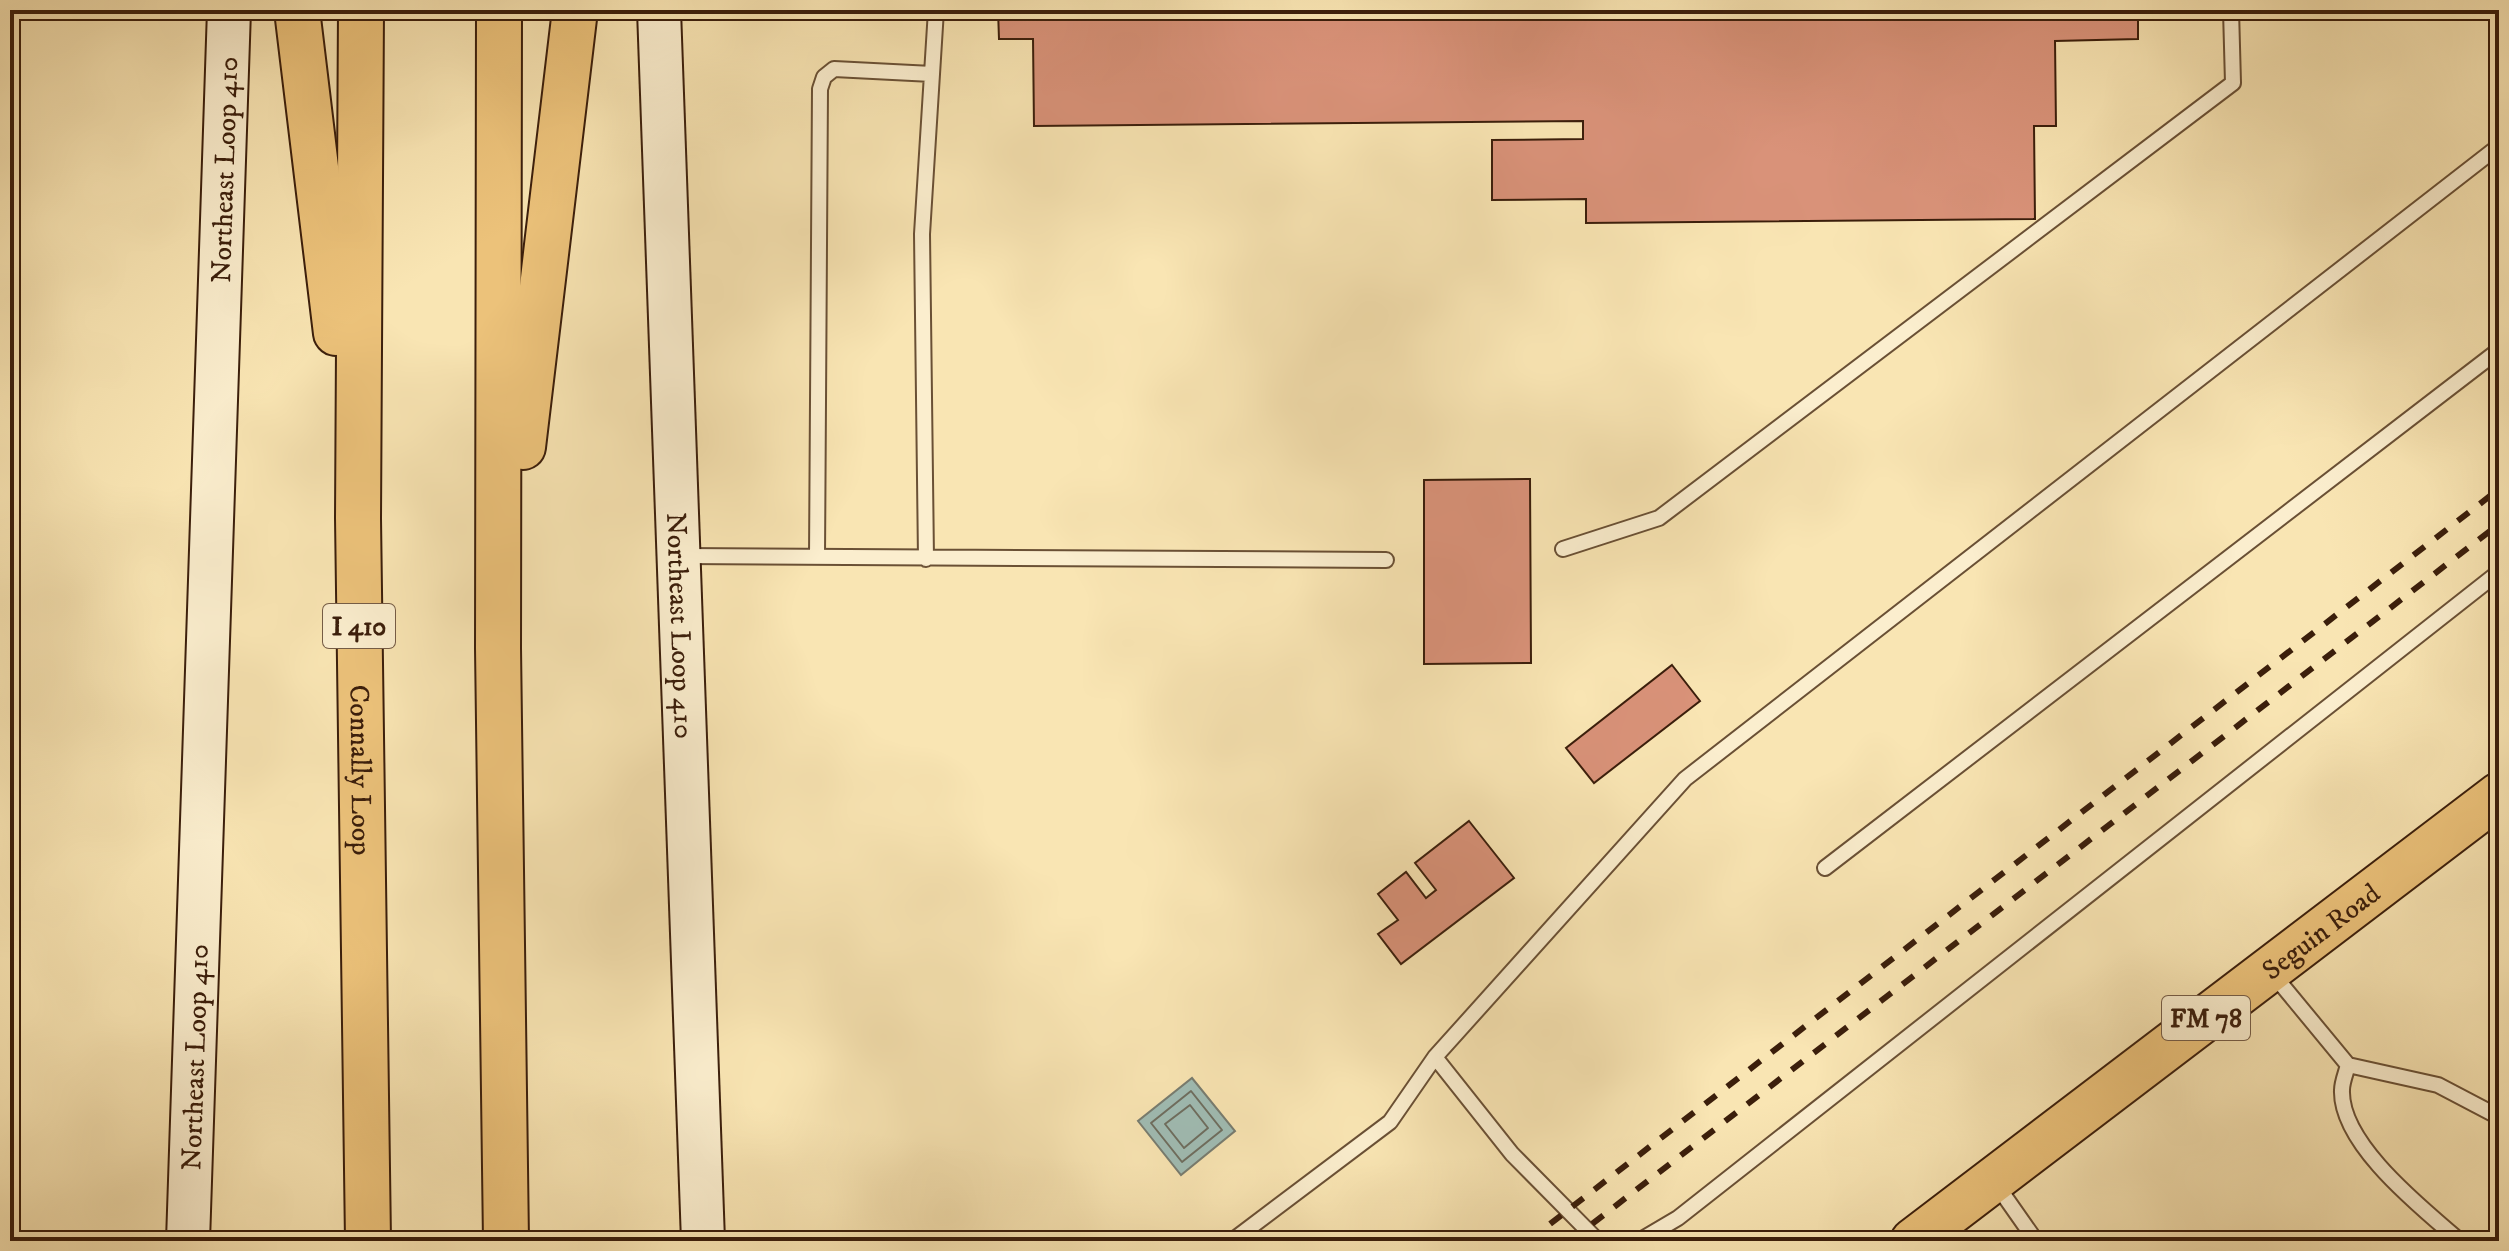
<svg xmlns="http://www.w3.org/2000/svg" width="2509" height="1251" font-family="'IM FELL DW Pica',serif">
<rect width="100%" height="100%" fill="#f9e5b3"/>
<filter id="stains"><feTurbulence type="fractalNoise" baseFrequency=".0025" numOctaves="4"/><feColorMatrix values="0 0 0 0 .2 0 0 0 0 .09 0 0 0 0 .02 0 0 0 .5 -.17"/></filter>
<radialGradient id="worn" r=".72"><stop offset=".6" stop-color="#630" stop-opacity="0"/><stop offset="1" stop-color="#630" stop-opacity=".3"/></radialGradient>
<!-- water -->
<path fill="#a0bdb5" stroke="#787d71" stroke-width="2" d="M1192,1078L1235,1131L1181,1175L1138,1121Z"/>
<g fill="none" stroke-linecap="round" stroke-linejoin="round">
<!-- shore -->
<path stroke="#6e6e60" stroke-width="2" d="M1191,1091L1222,1130L1182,1162L1151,1123Z
M1190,1105L1208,1128L1184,1148L1165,1124Z"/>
</g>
<!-- building -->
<path fill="#d99279" stroke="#3b1e0b" stroke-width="2" d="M998,10H2138V39L2055,41L2056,126H2034L2035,219L1586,223V199L1492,200V140L1583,139V121L1034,126L1033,39H999Z
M1530,479L1531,663L1424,664V480Z
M1672,665L1700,701L1594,783L1566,748Z
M1469,821L1514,878L1401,964L1378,934L1398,920L1378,894L1406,872L1426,898L1436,890L1415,863Z"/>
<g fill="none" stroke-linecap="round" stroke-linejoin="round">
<!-- lane casing -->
<g stroke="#6a5035" stroke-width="18">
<path id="lane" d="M1563,549L1659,518L2233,83L2231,10
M684,556L1386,560
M817,557L820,89L824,77L834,69L932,74
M926,559L922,234L936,10
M1825,868L2499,350
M2272,973L2348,1065L2438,1085L2499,1117
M1435,1057L1512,1154L1598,1241
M2348,1065C2346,1073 2342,1082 2342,1090C2340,1144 2422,1208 2460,1241
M1996,1184L2036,1241
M1232,1241L1390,1122L1435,1057L1685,779L2499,146
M1639,1241L1678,1218L2499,572"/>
</g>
<!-- secondary casing -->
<g stroke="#3b1e0b" stroke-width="46">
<g id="secondary">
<path id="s1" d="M659,10L703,1241"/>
<path id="s2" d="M188,1241L229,10"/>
</g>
</g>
<!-- primary casing -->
<g stroke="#3b1e0b" stroke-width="48">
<g id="primary">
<path id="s3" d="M1913,1241L2499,795"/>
</g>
</g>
<!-- highway casing -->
<g stroke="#3b1e0b" stroke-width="48">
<g id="highway">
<path d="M297,10L336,333"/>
<path id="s4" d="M361,10L358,518L368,1241"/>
<path d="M499,10L498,648L506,1241"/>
<path d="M523,447L575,10"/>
</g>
</g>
<!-- lane -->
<use href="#lane" stroke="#fbeece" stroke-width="14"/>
<!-- secondary -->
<use href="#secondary" stroke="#fbeece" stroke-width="42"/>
<!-- primary -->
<use href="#primary" stroke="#ecc27a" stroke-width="44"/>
<!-- highway -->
<use href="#highway" stroke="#ecc27a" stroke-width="44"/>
<!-- rail -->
<path stroke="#3b1e0b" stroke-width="6" stroke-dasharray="14 14" stroke-linecap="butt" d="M1528,1241L2499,489
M1570,1241L2499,524"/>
</g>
<g text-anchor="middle" stroke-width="7" stroke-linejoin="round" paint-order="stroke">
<!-- shield labels -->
<g fill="#fbeece" stroke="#755c46" stroke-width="2">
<rect x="323" y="604" width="72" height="44" rx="6"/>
<rect x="2162" y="996" width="88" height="44" rx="6"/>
</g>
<g font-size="26" font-weight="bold" fill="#3b1e0b">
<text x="359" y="635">I 410</text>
<text x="2206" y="1027">FM 78</text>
</g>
<!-- street labels -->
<g font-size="28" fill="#3b1e0b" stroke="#fbeece">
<text dy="10" stroke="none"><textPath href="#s2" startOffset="1072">Northeast Loop 410</textPath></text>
<text dy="10" stroke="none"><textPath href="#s1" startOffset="616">Northeast Loop 410</textPath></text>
<text dy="10" stroke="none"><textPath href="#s4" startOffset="760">Connally Loop</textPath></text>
<text dy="10" stroke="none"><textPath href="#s3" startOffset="512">Seguin Road</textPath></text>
<text dy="10" stroke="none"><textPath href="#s2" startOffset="184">Northeast Loop 410</textPath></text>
</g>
</g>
<!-- margin -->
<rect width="2509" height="1251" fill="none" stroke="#f9e5b3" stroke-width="40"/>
<rect x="12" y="12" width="2485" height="1227" fill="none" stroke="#3b1e0b" stroke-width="4"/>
<rect x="20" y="20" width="2469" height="1211" fill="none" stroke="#3b1e0b" stroke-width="2"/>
<rect width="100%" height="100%" filter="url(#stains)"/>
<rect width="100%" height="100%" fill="url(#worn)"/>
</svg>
